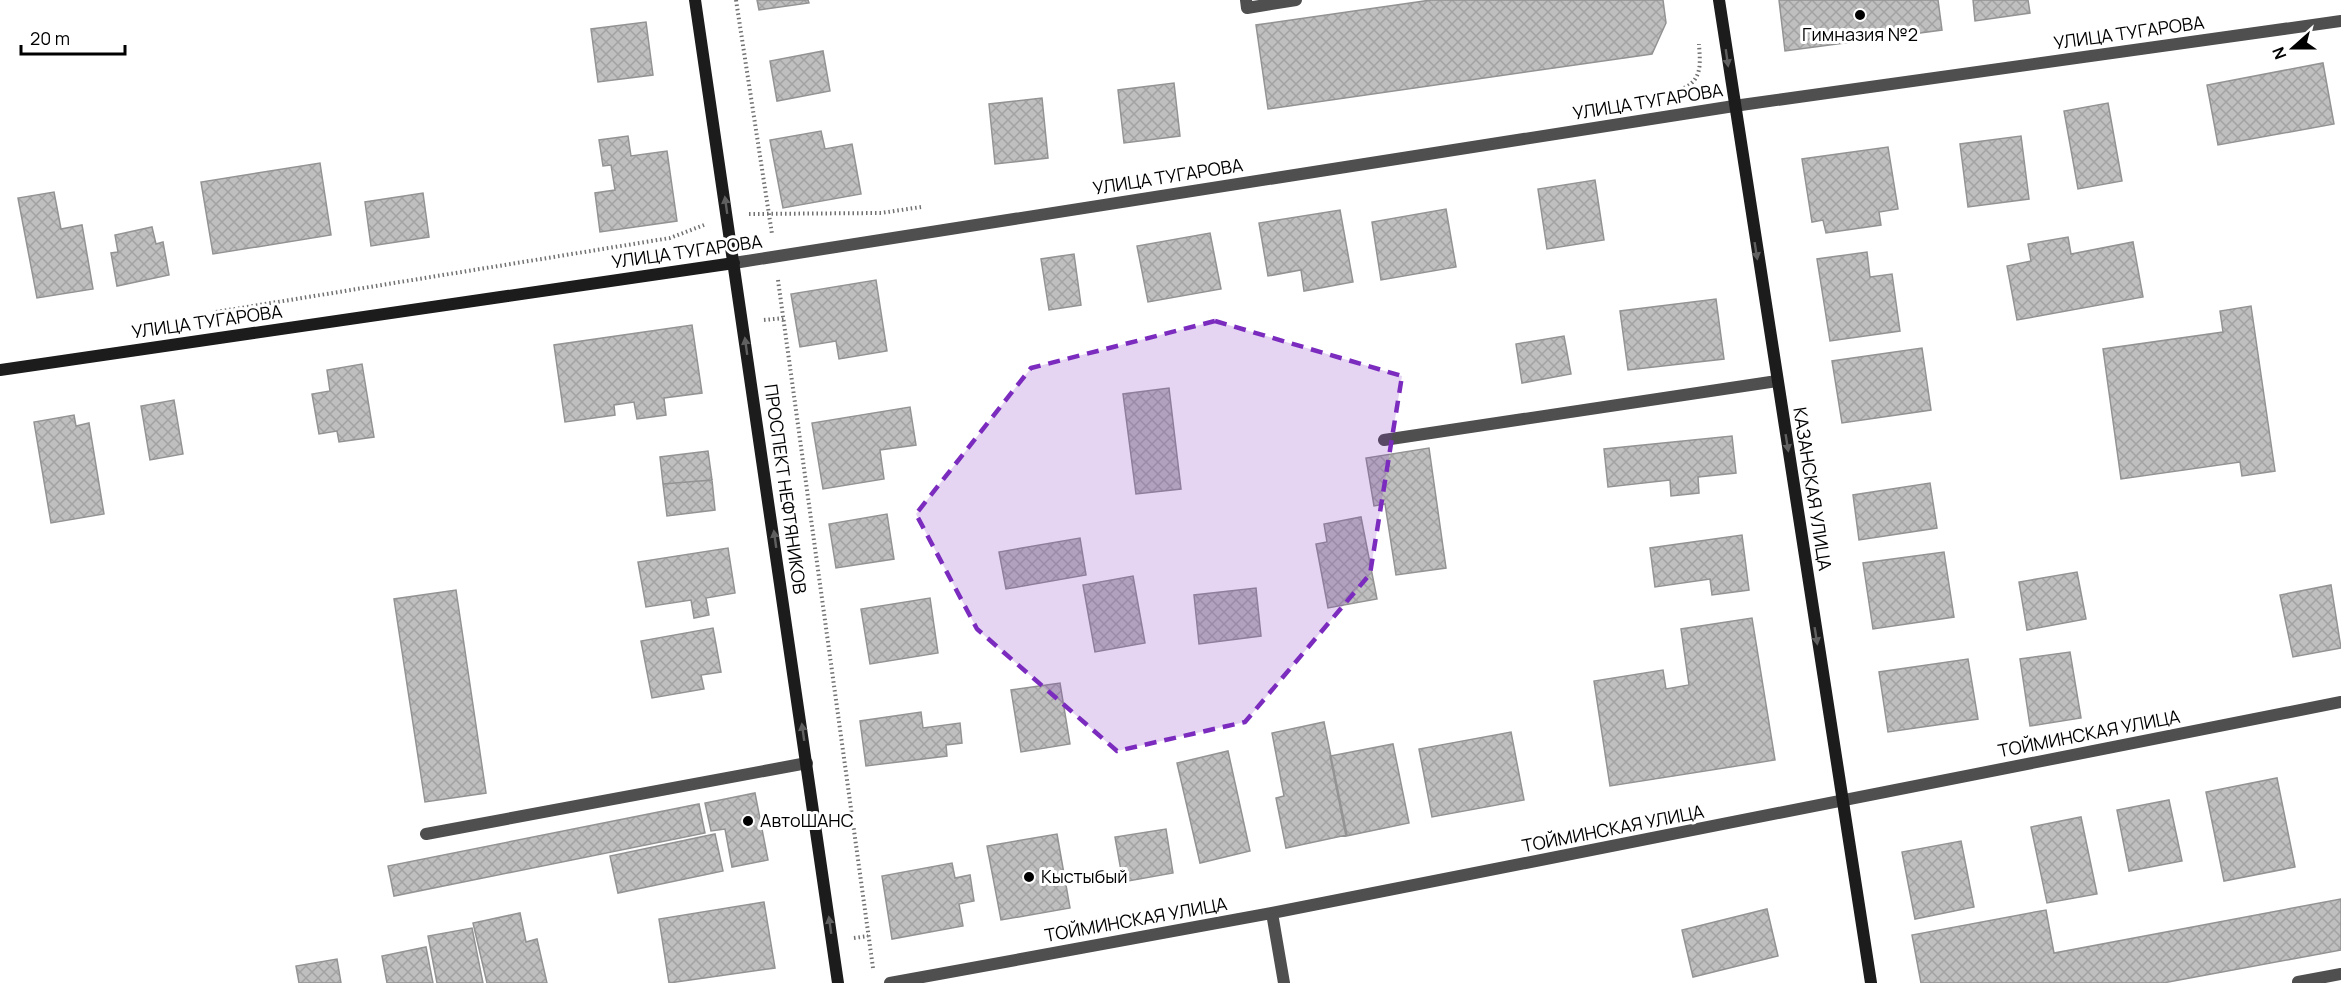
<svg xmlns="http://www.w3.org/2000/svg" width="2341" height="983" font-family="Manrope,sans-serif">
<defs>
<pattern id="building-cross-hatch" width="8" height="8" patternUnits="userSpaceOnUse" patternTransform="scale(1.5)"><rect width="8" height="8" fill="#bfbfbf"/><path d="M0 0l8 8M0 8l8-8" fill="none" stroke="#a2a2a2"/></pattern>
</defs>
<rect width="100%" height="100%" fill="#fff"/>
<!-- building -->
<path fill="url(#building-cross-hatch)" stroke="#939393" stroke-width="1.5" d="M757,0H808L809,3L759,10Z
M1431,0H1663L1666,23L1652,54L1268,109L1256,25Z
M1779,0H1938L1942,30L1785,51Z
M1973,0H2028L2030,13L1975,21Z
M646,22L653,75L598,82L591,29Z
M823,51L830,91L777,101L770,61Z
M2323,63L2334,124L2218,145L2207,85Z
M1174,83L1180,136L1124,143L1118,90Z
M1042,98L1048,158L995,164L989,104Z
M2108,103L2122,181L2078,189L2064,111Z
M821,131L825,149L852,144L861,194L783,208L770,140Z
M628,136L631,156L667,151L677,221L600,232L595,193L615,190L611,165L603,166L599,140Z
M2021,136L2029,199L1968,207L1960,144Z
M1888,147L1898,209L1879,212L1881,225L1826,233L1823,220L1812,222L1802,159Z
M320,163L331,235L213,254L201,182Z
M1595,180L1604,240L1547,249L1538,189Z
M54,192L61,229L82,225L93,289L37,298L18,198Z
M423,193L429,237L371,246L365,202Z
M1446,209L1456,267L1381,280L1372,222Z
M1340,210L1353,282L1304,291L1301,270L1268,276L1259,223Z
M152,227L156,244L163,242L169,275L117,286L111,253L118,252L115,235Z
M1210,233L1221,289L1148,302L1137,246Z
M2068,237L2071,254L2133,242L2143,297L2017,320L2007,266L2031,261L2028,244Z
M1867,252L1870,277L1892,274L1900,331L1830,341L1817,259Z
M1074,254L1081,305L1049,310L1041,259Z
M876,280L887,351L839,359L836,341L800,347L791,294Z
M1716,299L1724,359L1628,370L1620,311Z
M2251,306L2275,471L2242,476L2240,462L2121,479L2103,349L2223,332L2220,311Z
M692,325L702,393L664,398L666,415L637,419L634,402L614,405L615,415L565,422L554,345Z
M1564,336L1571,374L1522,383L1516,344Z
M1922,348L1931,410L1842,423L1832,361Z
M362,364L374,437L339,442L337,431L319,434L312,394L330,391L327,370Z
M1169,388L1181,489L1136,494L1123,394Z
M174,400L183,454L150,460L141,406Z
M910,407L916,445L880,450L884,479L823,489L812,423Z
M74,415L76,426L89,423L104,514L51,523L34,422Z
M1732,436L1736,473L1698,477L1699,493L1671,496L1670,480L1608,487L1604,449Z
M1429,448L1446,568L1396,575L1385,504L1374,506L1366,458Z
M708,451L712,480L663,484L660,457Z
M712,480L715,510L667,516L663,484Z
M1930,483L1937,528L1859,540L1853,495Z
M887,514L894,559L836,568L829,524Z
M1361,517L1377,599L1328,608L1316,544L1327,542L1324,524Z
M1742,535L1749,590L1712,595L1710,579L1655,587L1650,548Z
M1080,538L1086,575L1006,589L999,552Z
M728,548L735,593L706,598L709,615L694,618L691,600L646,607L638,562Z
M1944,552L1954,617L1873,629L1863,563Z
M2077,572L2086,619L2027,630L2019,582Z
M1133,576L1145,643L1095,652L1083,585Z
M2331,585L2341,648L2293,657L2280,595Z
M1256,588L1261,636L1199,644L1194,595Z
M456,590L486,793L425,802L394,599Z
M930,598L938,653L870,664L861,609Z
M1752,618L1775,760L1610,786L1594,681L1663,670L1666,689L1689,685L1681,629Z
M713,628L721,672L701,675L704,689L652,698L641,641Z
M2070,652L2081,718L2030,726L2020,659Z
M1968,659L1978,719L1888,732L1879,672Z
M1060,683L1070,744L1021,752L1011,690Z
M921,712L923,728L960,723L962,743L946,745L947,756L866,766L860,721Z
M1324,722L1347,835L1286,848L1276,798L1284,796L1272,733Z
M1511,732L1524,800L1432,817L1419,749Z
M1393,744L1409,823L1346,836L1330,756Z
M1228,751L1250,851L1200,863L1177,763Z
M2277,778L2295,867L2224,881L2206,792Z
M755,793L768,860L732,867L725,829L711,831L705,803Z
M2169,800L2182,861L2129,871L2117,810Z
M699,804L705,833L394,896L388,866Z
M2081,817L2097,894L2047,903L2031,827Z
M1166,829L1173,873L1123,882L1115,837Z
M715,834L723,871L618,893L610,856Z
M1057,834L1070,908L1001,920L987,846Z
M1961,841L1974,907L1915,919L1902,852Z
M952,863L955,878L970,875L974,901L959,904L963,926L892,939L882,876Z
M2341,899V950L2163,983H1921L1912,935L2046,910L2054,953Z
M764,902L775,968L669,983L659,919Z
M1767,909L1778,956L1693,977L1682,930Z
M520,913L526,942L537,939L547,983H487L473,923Z
M472,928L483,983H437L428,936Z
M426,947L433,983H387L382,956Z
M337,959L341,983H299L296,966Z"/>
<g fill="none" stroke-linecap="round" stroke-linejoin="round">
<!-- path -->
<path stroke="#717171" stroke-width="4" stroke-dasharray="1.5 3" stroke-linecap="butt" d="M736,0L772,234
M1684,88C1703,79 1700,62 1699,44
M749,214L881,213L921,207
M778,280L873,968
M216,312L670,238L704,225
M764,320L784,318
M854,938L868,936"/>
<!-- lane -->
<path stroke="#4f4f4f" stroke-width="12" d="M1246,0L1247,8L1296,0
M1384,440L1777,381
M426,834L807,763
M2298,982L2341,974"/>
<!-- street -->
<path stroke="#4f4f4f" stroke-width="12" d="M734,263L1734,106L2341,21
M1272,913L1284,983
M890,983L1272,913L2341,702"/>
<!-- secondary -->
<path stroke="#1c1c1c" stroke-width="12" d="M695,0L838,983
M1719,0L1871,983
M0,370L734,263"/>
</g>
<!-- one-way arrows -->
<defs><path id="oneway-solid" d="M-6-.8H1V-3.2L6.5 0L1 3.2V.8H-6Z" transform="scale(1.5)"/></defs>
<g fill="#606060">
<use href="#oneway-solid" transform="translate(1727 58) rotate(82)"/>
<use href="#oneway-solid" transform="translate(726 205) rotate(-98)"/>
<use href="#oneway-solid" transform="translate(1756 251) rotate(81)"/>
<use href="#oneway-solid" transform="translate(746 346) rotate(-98)"/>
<use href="#oneway-solid" transform="translate(1787 443) rotate(81)"/>
<use href="#oneway-solid" transform="translate(775 539) rotate(-98)"/>
<use href="#oneway-solid" transform="translate(1816 636) rotate(81)"/>
<use href="#oneway-solid" transform="translate(803 732) rotate(-98)"/>
<use href="#oneway-solid" transform="translate(830 925) rotate(-98)"/>
</g>
<!-- marked area -->
<path fill="#7b2cbf" fill-opacity="0.2" stroke="#7b2cbf" stroke-width="4.5" stroke-dasharray="12 8" stroke-linejoin="round" d="M1215,321L1402,376L1370,574L1245,722L1117,751L977,629L916,514L1031,368Z"/>
<!-- markers -->
<g fill="#000" stroke="#fff" stroke-width="2">
<circle cx="1860" cy="15" r="6"/>
<circle cx="748" cy="821" r="6"/>
<circle cx="1029" cy="877" r="6"/>
</g>
<g text-anchor="middle" stroke-width="6" stroke-linejoin="round" paint-order="stroke">
<!-- street labels -->
<g font-size="18" fill="#000" stroke="#fff">
<text transform="translate(2129 33) rotate(-8)" y="6">УЛИЦА ТУГАРОВА</text>
<text transform="translate(1648 102) rotate(-9)" y="6">УЛИЦА ТУГАРОВА</text>
<text transform="translate(1168 177) rotate(-9)" y="6">УЛИЦА ТУГАРОВА</text>
<text transform="translate(687 252) rotate(-8)" y="6">УЛИЦА ТУГАРОВА</text>
<text transform="translate(207 322) rotate(-8)" y="6">УЛИЦА ТУГАРОВА</text>
<text transform="translate(785 489) rotate(82)" y="6">ПРОСПЕКТ НЕФТЯНИКОВ</text>
<text transform="translate(1812 489) rotate(81)" y="6">КАЗАНСКАЯ УЛИЦА</text>
<text transform="translate(2089 734) rotate(-11)" y="6">ТОЙМИНСКАЯ УЛИЦА</text>
<text transform="translate(1613 829) rotate(-11)" y="6">ТОЙМИНСКАЯ УЛИЦА</text>
<text transform="translate(1136 920) rotate(-10)" y="6">ТОЙМИНСКАЯ УЛИЦА</text>
</g>
<!-- poi labels -->
<g font-size="18" fill="#000" stroke="#fff" text-anchor="start">
<text x="1860" y="41" text-anchor="middle">Гимназия №2</text>
<text x="760" y="827">АвтоШАНС</text>
<text x="1041" y="883">Кыстыбый</text>
</g>
</g>
<!-- north arrow -->
<g transform="translate(2293 48) rotate(249)" stroke="#ffffff" stroke-width="4.5" paint-order="stroke">
<path d="M0-4.5L10 22L0 15L-10 22Z" fill="#000000"/>
<text y="-9" font-size="16" font-weight="bold" text-anchor="middle" fill="#000000">N</text>
</g>
<!-- scale -->
<path d="M21 45v9h104v-9" fill="none" stroke="#000000" stroke-width="3"/>
<text x="30" y="45" font-size="18" fill="#000000" stroke="#ffffff" stroke-width="4.5" paint-order="stroke">20 m</text>
</svg>
